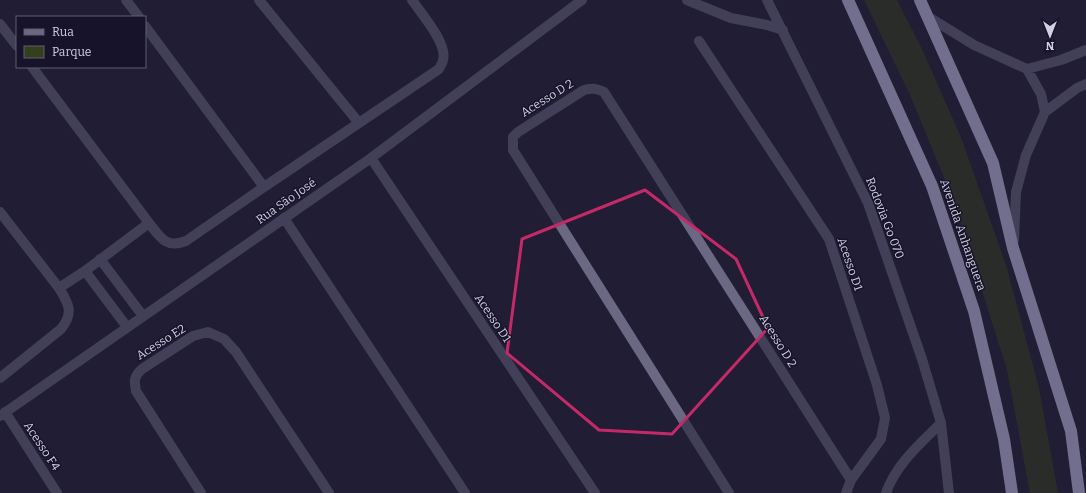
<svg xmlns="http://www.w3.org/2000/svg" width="1086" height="493" font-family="Bitter,serif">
<rect width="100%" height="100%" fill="#201d35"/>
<!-- green -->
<path fill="#343f1b" d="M864,0H897L923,51L962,140L1006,265L1039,388L1058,493H1030L1007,370L954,202L910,95Z"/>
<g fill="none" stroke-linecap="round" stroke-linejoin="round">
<!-- minor -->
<path stroke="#6b6884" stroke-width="10" d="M126,0L139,17
M259,0L359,123
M687,0L731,18L767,25L783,30
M767,0L868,203L922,359L941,423L949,493
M927,16L974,45L1027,69L1041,94L1045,112L1026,155L1016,192L1014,240
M0,24L17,46
M145,26L264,187L439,69C440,66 443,63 443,60C448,44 421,13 412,0
M699,41L829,239L877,385L885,418L881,439L851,480L846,493
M32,67L149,223
M1027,69L1061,60L1086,50
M1045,112L1077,88L1086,84
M371,158L595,493
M0,212L59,288
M284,218L465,493
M100,259L143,316
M85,271L127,327
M0,378L61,329C74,313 69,304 59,288L85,271L149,223C160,237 166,249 186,241L264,187
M5,412L57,493
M0,416L371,158L582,0
M201,493L136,391C134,381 134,376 142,369L193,336L208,332L224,339L236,352L329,493
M729,493L513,150V137L518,132L584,90C592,88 596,88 604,92L851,480
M886,493C896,464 920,444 941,423"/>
<!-- highway -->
<path stroke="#d5d2fb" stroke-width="12" d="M848,0L932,186L974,311L1004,439L1012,493
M920,0L993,163L1013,248L1071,431L1079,493"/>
</g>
<!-- marked area -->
<path d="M0 0H1086V493H0ZM645,190L736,259L768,328L672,434L599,430L507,353L522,239Z" fill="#201d35" fill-opacity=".55" fill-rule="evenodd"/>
<path fill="none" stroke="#c42a68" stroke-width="3" stroke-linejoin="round" d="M645,190L736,259L768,328L672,434L599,430L507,353L522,239Z"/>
<g text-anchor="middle" stroke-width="3" stroke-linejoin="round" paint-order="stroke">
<!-- street labels -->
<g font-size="12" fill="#d1d0e0" stroke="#17132b">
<text transform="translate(547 98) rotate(-32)" y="4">Acesso D 2</text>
<text transform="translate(286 201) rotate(-35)" y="4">Rua São José</text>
<text transform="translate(885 218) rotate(69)" y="4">Rodovia Go 070</text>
<text transform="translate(963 235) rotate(71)" y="4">Avenida Anhanguera</text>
<text transform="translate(850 264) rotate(71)" y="4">Acesso D1</text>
<text transform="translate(493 318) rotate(56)" y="4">Acesso D1</text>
<text transform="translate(778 341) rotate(58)" y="4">Acesso D 2</text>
<text transform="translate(161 342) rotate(-32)" y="4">Acesso E2</text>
<text transform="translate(42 446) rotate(57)" y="4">Acesso F4</text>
</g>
</g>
<!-- legend -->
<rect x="16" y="16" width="130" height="52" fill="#17132b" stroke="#615f73"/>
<rect x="24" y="29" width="20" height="6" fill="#6b6884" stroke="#615f73"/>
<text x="52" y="36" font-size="12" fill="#d1d0e0">Rua</text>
<rect x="24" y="46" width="20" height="12" fill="#343f1b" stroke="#615f73"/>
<text x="52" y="56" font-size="12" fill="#d1d0e0">Parque</text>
<!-- north arrow -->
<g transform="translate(1050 36) rotate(180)" stroke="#17132b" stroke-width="3" paint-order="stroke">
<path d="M0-3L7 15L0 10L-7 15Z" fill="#d1d0e0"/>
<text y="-6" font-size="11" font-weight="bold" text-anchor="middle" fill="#d1d0e0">N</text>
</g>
</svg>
